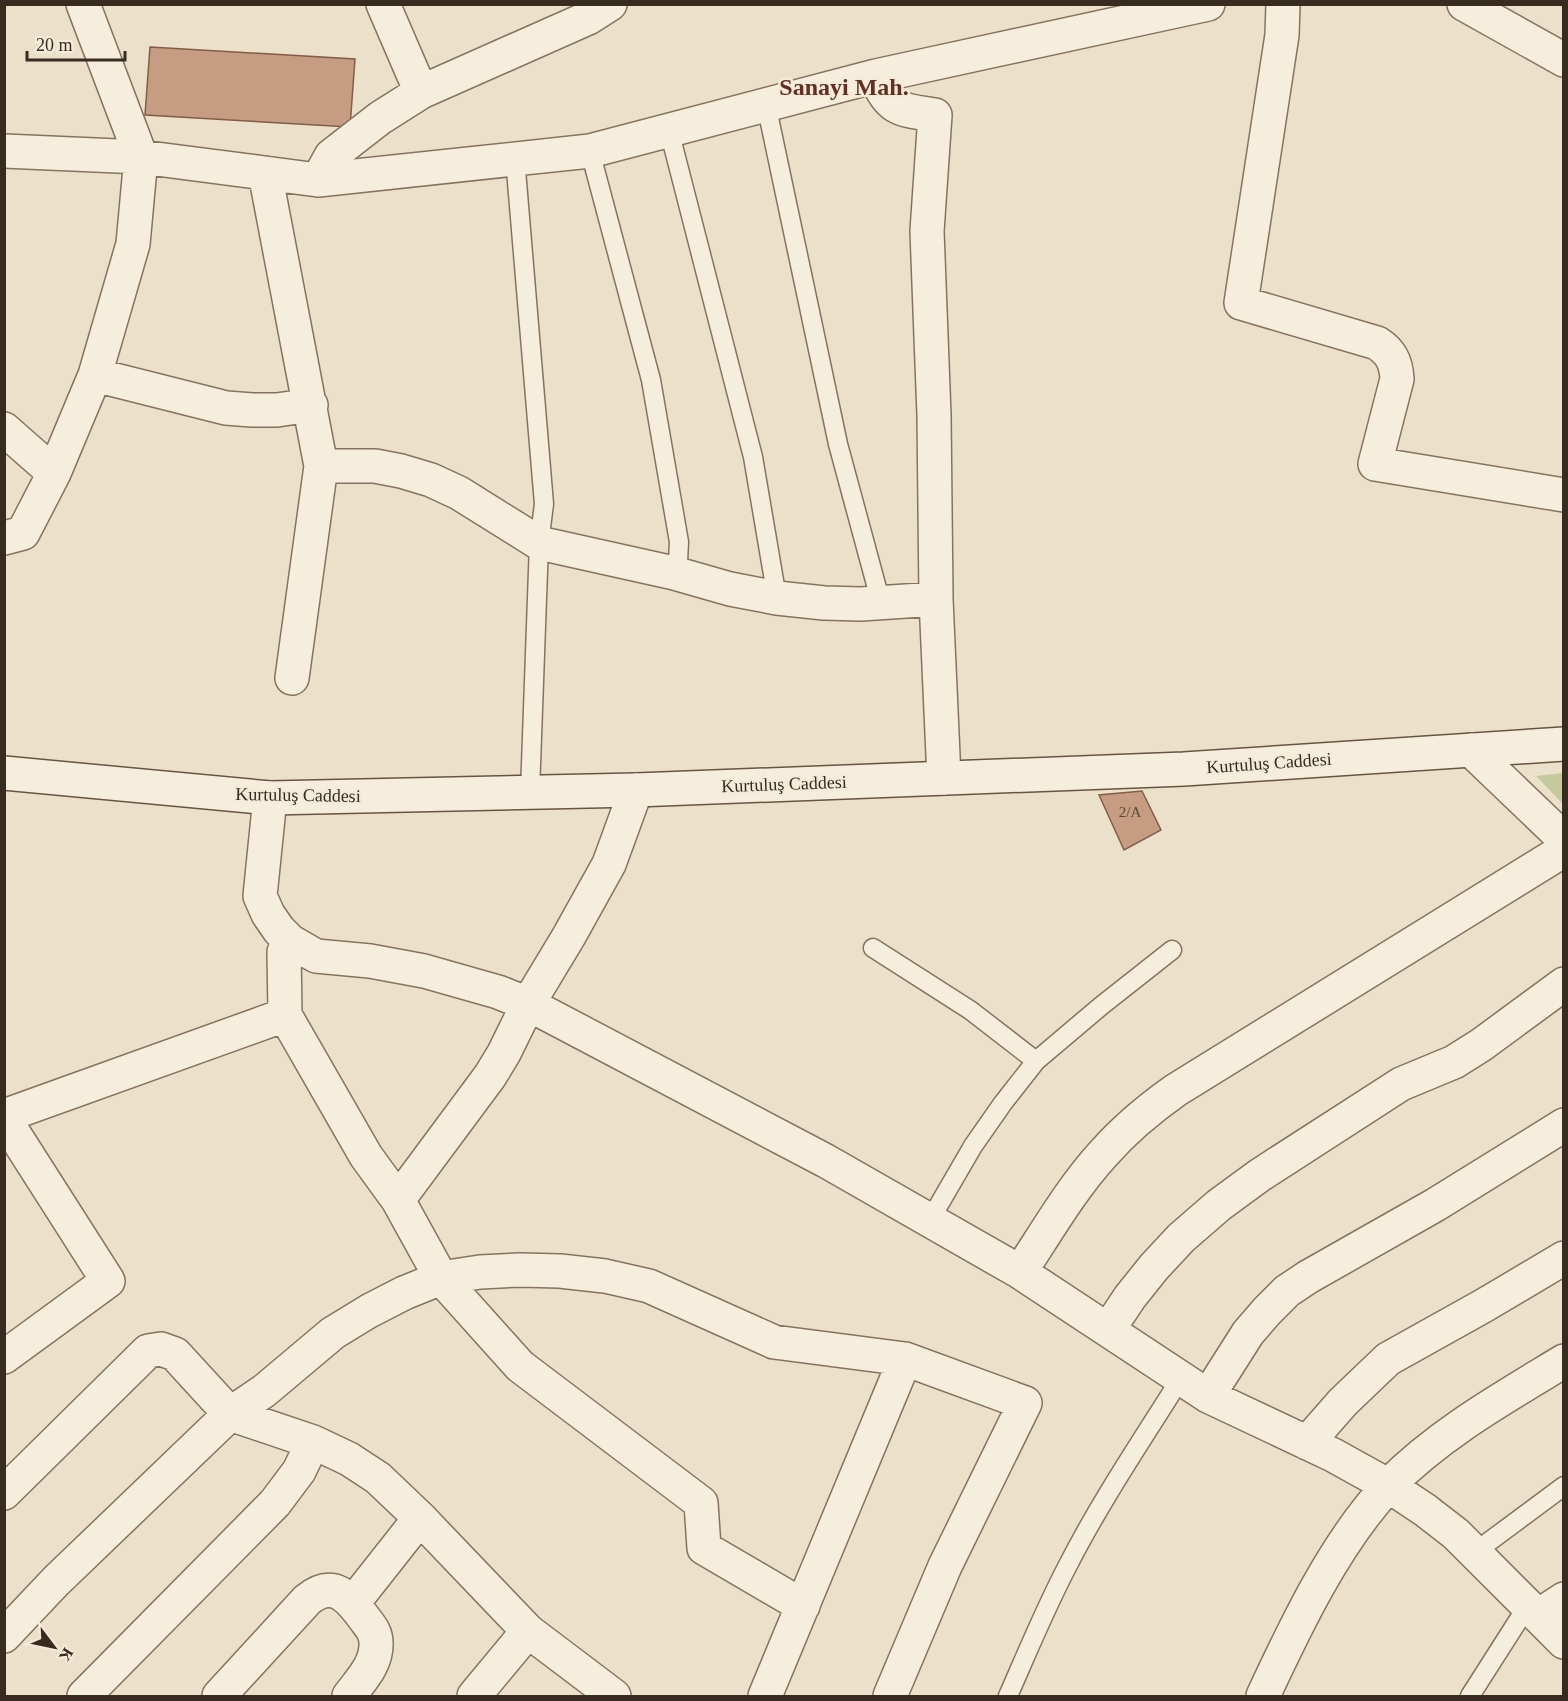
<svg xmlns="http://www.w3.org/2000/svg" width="1568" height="1701" font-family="'Times New Roman',serif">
<rect width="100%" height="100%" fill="#ebe0c9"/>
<!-- green -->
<path fill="#c5c99e" d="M1563,773H1564L1563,804L1536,776Z"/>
<!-- building -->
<path fill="#c69c82" stroke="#835d47" stroke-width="1.5" d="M150,47L355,59L350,127L145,115Z
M1142,791L1161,830L1124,850L1099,795Z"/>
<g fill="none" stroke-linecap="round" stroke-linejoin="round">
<!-- lane casing -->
<g stroke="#86735f" stroke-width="21">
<path id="lane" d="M766,104L838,444L881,603
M669,130L753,457L777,598
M590,151L651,380L679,542L678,561L674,573
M515,158L544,504L539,543L530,792
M873,948L970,1010L1036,1061
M930,1220L973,1146L1003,1103L1036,1061L1101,1006L1172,950
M1475,1552L1564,1486
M1008,1696C1027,1653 1045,1609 1067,1567C1100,1502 1142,1440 1181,1378
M1470,1696L1528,1605"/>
</g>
<!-- street casing -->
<g stroke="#86735f" stroke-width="36">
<path id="street" d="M383,4L421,92
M1283,4L1282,35L1241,303L1377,343C1391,352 1396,362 1397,379L1375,464L1564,495
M1464,4L1564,60
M876,76C888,111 902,110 935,115L927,231L934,415L936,599L944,778
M4,151L141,157L318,180L590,151L876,76L1208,4
M265,173L321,466L292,678
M318,180L331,156L380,118L421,92L588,18L610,4
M95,375L226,408L252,410H277L311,405
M4,429L54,473
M321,466H375L401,471L431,480L459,493L539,543L674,573L730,589L777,598L824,603L861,604L936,599
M4,538L23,533L54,473L95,375L133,244L141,157L83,4
M1471,750L1564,839
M636,790L609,864L569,936L528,1004L504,1053L490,1076L398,1200L441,1278L520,1366L701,1503L704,1548L803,1606
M270,798L260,896L268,914L279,930L290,941L316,956L370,961L424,971L498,992L528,1004L826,1161L1020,1272L1208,1396L1333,1455L1389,1486L1425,1510L1456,1534L1564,1642
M290,941L284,952L285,1015L366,1156L398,1200
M4,1116L285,1015
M4,1118L108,1281L4,1357
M1020,1272C1046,1233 1071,1189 1103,1154C1125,1129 1149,1109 1176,1090L1564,850
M1108,1330L1130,1297L1154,1267L1181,1238L1219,1205L1260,1175L1401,1084L1454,1062L1481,1045L1564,984
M1208,1396L1248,1333L1267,1311L1287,1291L1308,1277L1435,1205L1564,1125
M1307,1443L1343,1402L1388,1359L1483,1306L1564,1258
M4,1493L148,1351L161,1349L175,1354L230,1414L313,1442L349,1459L378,1478L420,1518L528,1631L614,1696
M353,1603L420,1518
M1538,1616L1564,1599
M4,1636L56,1581L230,1414L264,1391L333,1333L369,1311L404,1293L441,1278L480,1272L520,1270L560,1271L605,1276L649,1286L774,1342L905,1359L1025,1403L945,1566L890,1696
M84,1696L275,1503L299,1471L313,1442
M219,1696L307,1600C333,1579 348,1596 364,1618C370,1626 376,1632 376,1643C377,1664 361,1680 349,1696
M474,1696L528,1631
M765,1696L905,1359
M1263,1696C1296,1625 1335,1543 1389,1485C1439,1434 1503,1398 1564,1361"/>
</g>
<!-- secondary casing -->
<g stroke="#685442" stroke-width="36">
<path id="secondary" d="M4,773L270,798L636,790L1184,769L1564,744"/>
</g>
<!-- lane -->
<use href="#lane" stroke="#f6eedc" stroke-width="18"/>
<!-- street -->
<use href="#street" stroke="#f6eedc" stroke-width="33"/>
<!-- secondary -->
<use href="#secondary" stroke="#f6eedc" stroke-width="33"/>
</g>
<g text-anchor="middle" stroke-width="5" stroke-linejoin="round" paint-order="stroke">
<!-- number labels -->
<g font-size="15" fill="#5c4839">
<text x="1130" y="817">2/A</text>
</g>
<!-- street labels -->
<g font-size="18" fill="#382c21" stroke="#f3ead8">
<text transform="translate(1269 763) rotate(-4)" y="6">Kurtuluş Caddesi</text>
<text transform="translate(784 784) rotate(-2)" y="6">Kurtuluş Caddesi</text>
<text transform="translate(298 795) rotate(1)" y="6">Kurtuluş Caddesi</text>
</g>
<!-- district labels -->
<g font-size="24" font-weight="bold" fill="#612f24" stroke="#f3ead8">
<text x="844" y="95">Sanayi Mah.</text>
</g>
</g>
<!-- border -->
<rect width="1568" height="1701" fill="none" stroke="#382c21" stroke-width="12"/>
<!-- north arrow -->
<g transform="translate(54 1647) rotate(122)" stroke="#f3ead8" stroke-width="4.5" paint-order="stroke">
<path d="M0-4.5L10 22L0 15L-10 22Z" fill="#382c21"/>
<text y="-9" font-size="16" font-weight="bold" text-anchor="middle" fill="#382c21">K</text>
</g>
<!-- scale -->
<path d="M27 51v9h98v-9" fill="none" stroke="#382c21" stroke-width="3"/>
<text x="36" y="51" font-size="18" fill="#382c21" stroke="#f3ead8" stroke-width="4.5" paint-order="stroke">20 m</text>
</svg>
